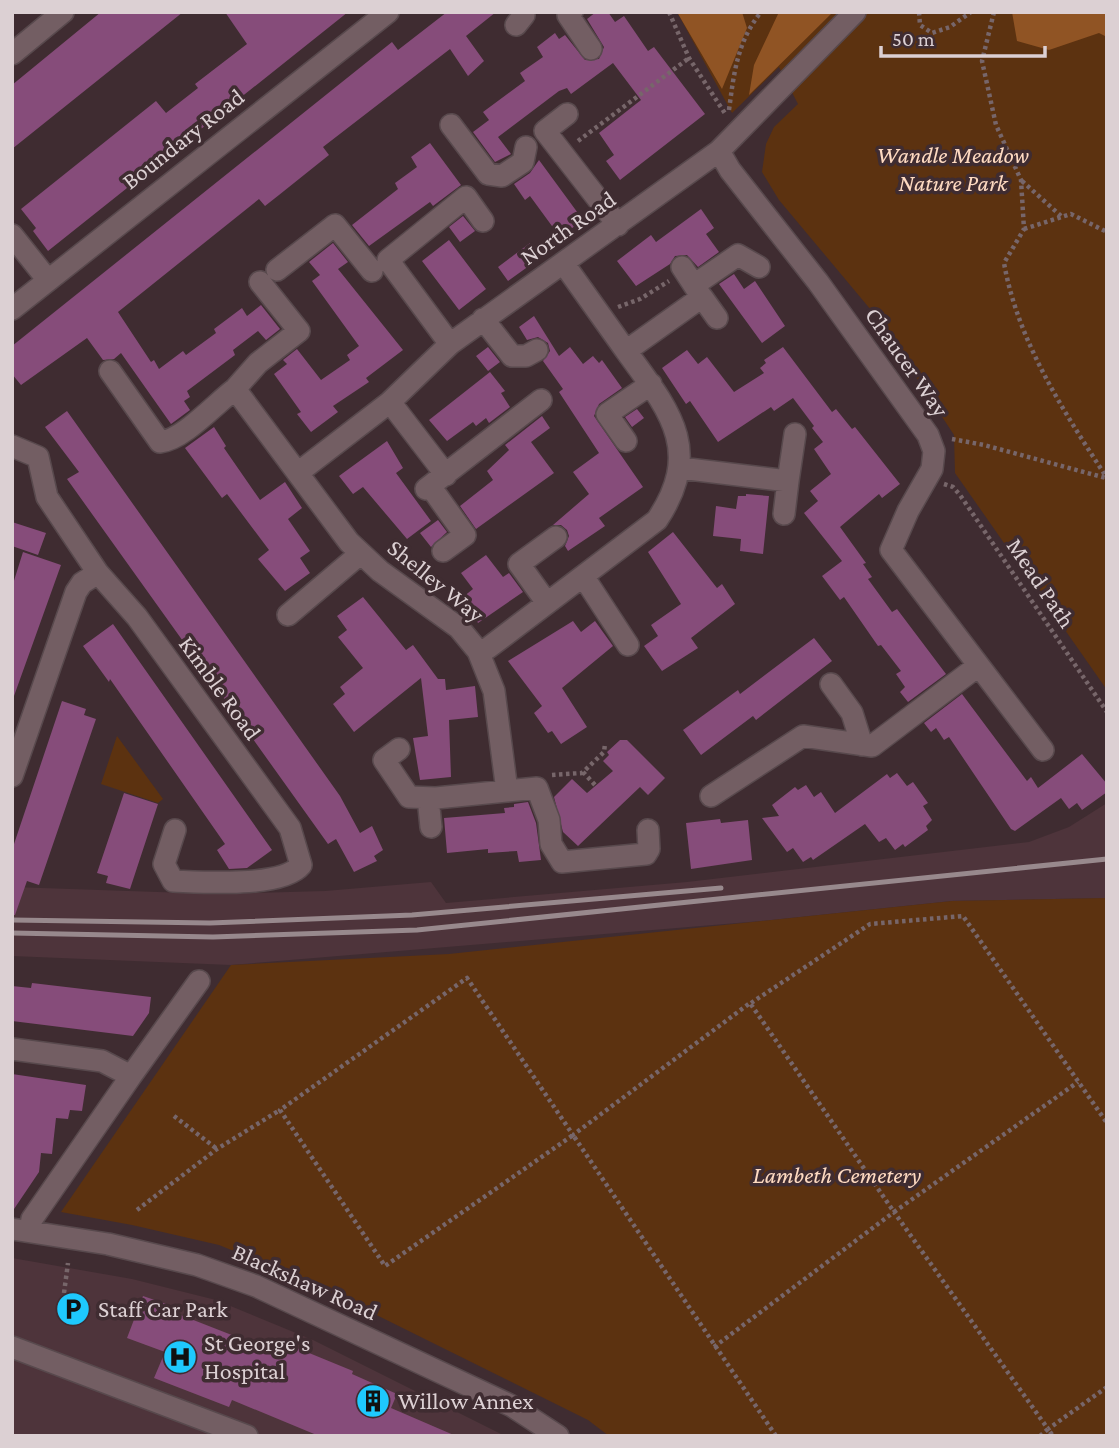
<svg xmlns="http://www.w3.org/2000/svg" width="1119" height="1448" font-family="'Crimson Pro',serif">
<rect width="100%" height="100%" fill="#3f2c31"/>
<!-- built -->
<path fill="#4e343b" d="M1107,803V898L952,901L761,921L231,965L12,956V887L216,894L325,891L431,882L446,903L687,882L1029,842L1069,827Z
M12,1258L132,1279L216,1300L313,1340L505,1436H12Z"/>
<!-- green -->
<path fill="#5c3210" d="M677,12H1107V690L955,473L954,435L876,316L779,200L762,172L766,144L774,127L798,104L779,67L732,113Z
M117,736L163,799L158,803L101,784Z
M1107,898V1436H609L588,1420L310,1282L219,1245L132,1225L61,1212L231,965L449,954L952,901Z"/>
<!-- forest -->
<path fill="#905424" d="M677,12H742L747,28L722,89Z
M779,12H833L749,95L754,65Z
M1012,12H1107V37L1099,33L1049,50L1017,41Z"/>
<!-- building -->
<path fill="#864c7a" d="M101,12H183L12,149V85Z
M225,12H348L48,251L33,231L36,228L21,209L156,101L166,113L198,88L195,84L247,44Z
M447,12H496L466,36L484,61L468,76L450,49L323,147L329,155L279,195L265,206L259,199L118,312L151,362L154,360L159,369L183,351L186,355L216,333L214,329L242,308L247,316L261,305L280,329L266,340L258,331L233,350L235,355L187,391L190,397L184,401L190,410L171,424L121,353L114,359L103,360L87,338L21,385L12,374V346L392,42L398,50Z
M596,12H608L615,22L624,16L648,51L654,47L705,114L620,180L606,161L614,155L599,133L641,100L613,63L571,94L567,88L559,91L498,137L511,154L495,162L473,132L489,120L483,112L525,81L520,73L543,57L537,47L555,33L559,39L565,35L585,60L599,59L604,47L587,19Z
M430,143L461,185L433,206L430,202L369,246L352,225L398,189L395,183L417,167L411,157Z
M539,160L583,220L560,237L530,196L525,200L514,184L530,173Z
M701,209L714,228L706,234L719,252L698,267L687,255L675,256L670,264L636,286L617,261L651,235L656,242Z
M463,216L475,231L460,242L449,227Z
M449,240L486,289L459,310L422,261Z
M333,243L348,262L338,269L403,350L366,378L369,382L333,406L338,412L311,432L297,414L301,412L274,374L287,364L283,360L297,349L321,380L350,360L347,355L359,346L312,281L320,275L309,262Z
M530,243L540,258L508,281L498,267Z
M734,274L744,289L755,281L785,326L762,343L719,284Z
M534,316L559,356L570,347L583,364L593,356L599,363L602,360L622,388L599,404L594,416L643,487L599,518L605,526L568,551L565,546L569,536L567,530L561,525H553L589,494L573,472L599,453L559,392L563,389L543,361L550,351L548,343L538,337L527,340L519,327Z
M488,347L500,362L488,371L476,356Z
M783,347L832,412L836,409L852,429L855,427L900,484L882,498L879,494L840,527L866,563L863,564L872,577L868,579L892,612L897,609L946,674L908,702L900,692L905,687L896,674L901,671L881,645L878,646L844,597L840,600L822,576L842,561L804,513L818,501L810,491L831,474L814,449L823,442L812,428L814,426L793,398L774,411L771,407L718,442L690,401L686,404L662,368L687,350L698,364L707,357L734,392L764,373L760,368L766,363L764,360Z
M490,372L505,391L501,393L510,407L489,423L486,418L476,426L473,422L447,441L429,420Z
M637,409L644,418L632,427L625,417Z
M67,411L340,796L360,833L372,826L383,850L374,856L377,861L354,872L336,839L328,844L67,479L79,472L45,427Z
M542,416L550,428L531,442L554,473L476,529L460,506L493,480L487,471L509,450L505,445Z
M214,427L226,446L224,448L260,500L285,482L302,508L288,519L310,551L300,558L310,573L285,591L258,559L269,550L227,494L222,498L185,448Z
M387,441L403,468L396,473L431,521L407,539L363,487L353,494L339,476Z
M746,494L769,496L763,554L740,551L741,539L713,536L716,506L736,509L738,496H746Z
M438,520L447,532L431,547L420,533Z
M12,522L46,533L38,555L12,546Z
M673,532L717,588L722,584L735,604L691,638L698,648L662,671L644,646L658,636L651,625L681,604L648,552Z
M23,552L61,565L14,696L12,587Z
M486,555L503,577L509,573L523,592L478,623L463,597L473,589L461,573Z
M363,597L406,650L413,645L438,679H445L446,690L475,686L478,717L449,720L451,777L420,780L413,738L428,736L421,678L354,732L333,704L345,694L340,687L363,668L338,637L347,630L337,616Z
M573,621L581,632L595,621L613,646L562,688L587,727L561,744L552,731L548,733L534,713L542,706L508,661Z
M113,624L272,850L247,868L229,869L217,850L225,844L110,679L109,682L83,646Z
M814,638L832,661L756,720L753,716L701,755L683,730L738,690L740,694Z
M962,694L1027,781L1031,777L1038,788L1082,754L1107,784V792L1082,810L1077,803L1069,809L1061,798L1015,831L1011,829L949,737L944,740L936,728L931,732L924,723Z
M62,701L86,709L84,715L96,719L39,885L27,881L15,915H12V850Z
M620,740H627L665,778L648,795L640,787L578,846L563,832L554,797L572,779L587,793L613,771L603,761L609,755L607,752Z
M897,773L907,786L913,782L928,803L923,806L932,820L926,826L928,830L905,847L903,844L895,850L886,838L879,842L865,824L813,860L811,857L803,862L793,848L787,852L762,818L779,816L772,805L795,787L798,790L806,785L814,797L821,792L835,813L887,774L890,778Z
M124,793L158,804L130,889L106,883L108,876L97,873Z
M528,802L536,823L541,860L519,862L517,851L488,853V849L447,853L444,818L505,813L504,808L514,807V804Z
M720,819L721,823L748,820L752,860L691,869L686,823Z
M32,983L151,997L149,1013L133,1036L12,1021V986L31,988Z
M12,1074L86,1085L82,1111L70,1110L68,1119L56,1118L52,1154L41,1153L39,1172L12,1212Z
M143,1296L175,1307L173,1312L270,1350L275,1339L353,1371L352,1374L397,1394L391,1408L456,1436H319L232,1400L229,1407L154,1378L165,1352L127,1338Z"/>
<g fill="none" stroke-linecap="round" stroke-linejoin="round">
<!-- minor casing -->
<g stroke="#58494d" stroke-width="24">
<path id="minor" d="M572,12L568,15L591,49
M516,25L524,15L523,12
M12,54L63,12
M567,114L545,131L618,225
M451,125L488,174L502,176L523,162L526,147
M719,151L730,170L818,282L928,435L934,451L932,469L908,511L891,550L1043,750
M12,235L47,279
M564,264L626,351
M682,267L701,296
M277,270L335,225L372,271
M694,285L738,255L759,267
M12,309L388,12
M483,319L512,356H526L537,350
M450,344L388,260L466,197L483,221
M110,371L160,442C183,440 216,403 235,389L349,542L380,571L459,628L478,651L494,691L507,791
M235,389L258,363L299,331L260,282
M390,402L446,475
M626,441L607,414L651,384
M12,446L38,457L47,497L98,573L137,617L290,828L301,865C282,888 203,882 173,881L164,864L175,830
M680,468L788,481L784,514
M299,472L390,402L450,344L719,151L855,12
M788,481L795,434
M430,486L465,535L443,551
M426,489L541,400
M583,576L628,645
M547,603L519,564L556,537
M288,615L360,554
M478,651L488,648L657,520C704,450 669,410 626,351L702,297L717,318
M831,684L852,713L862,745
M399,749L384,760L409,797L436,798L537,788L549,820L551,844L562,862L646,854L649,849L648,830
M12,776L76,592L82,583L98,573
M711,796L803,736L872,746L978,666
M428,798L431,827
M12,1049L102,1061L131,1076L32,1219L30,1231
M131,1076L199,981
M12,1229L108,1244L197,1265L256,1286L512,1406L558,1436
M12,1347L247,1436"/>
</g>
<!-- path -->
<path stroke="#77666a" stroke-width="4.5" stroke-dasharray="3.5 3.5" stroke-linecap="butt" d="M669,12L689,58L726,115
M919,12L920,25L932,33L950,27L971,12
M994,12L982,61L996,125L1021,180L1024,229L1004,263C1018,342 1064,412 1107,478
M729,110C734,73 737,42 761,12
M578,141L689,58
M1022,181L1061,216
M1024,229L1071,214L1107,232
M618,307L640,299L669,281
M952,439L984,445L1106,478
M944,484L953,487L960,495L1107,712
M583,772L595,785
M552,775L582,773L604,752L605,744
M751,1003L870,924L963,916L1107,1123
M174,1116L217,1149
M137,1210L217,1149L280,1110
M64,1293L68,1263
M714,1347L894,1212L1048,1429L1107,1387
M776,1436L573,1135L385,1266L280,1110L467,978L573,1135L750,1003L894,1212L1078,1082
M1040,1436L1048,1429L1053,1436"/>
<!-- minor -->
<use href="#minor" stroke="#735e63" stroke-width="21"/>
<!-- rail -->
<path stroke="#98898d" stroke-width="5" d="M12,920L210,923L412,915L721,888
M12,933L213,937L417,930L1107,859"/>
</g>
<!-- icons -->
<defs>
<g id="parking-disc" transform="scale(1.75)"><circle r="9.5" fill="#1ec9fd" stroke="#3f2c31"/><path d="M-3.5-5.5H1a3.5 3.5 0 0 1 0 7H-1V5.5H-3.5ZM-1-3.4V-.6H.8a1.4 1.4 0 0 0 0-2.8Z" fill="#111"/></g>
<g id="hospital-disc" transform="scale(1.75)"><circle r="9.5" fill="#1ec9fd" stroke="#3f2c31"/><path d="M-5-5h3v3.5h4V-5h3V5h-3V1.5h-4V5h-3Z" fill="#111"/></g>
<g id="building-disc" transform="scale(1.75)"><circle r="9.5" fill="#1ec9fd" stroke="#3f2c31"/><path d="M-4-6H4V6H1V3H-1V6H-4ZM-2.5-4.3h1.7v1.8h-1.7ZM.8-4.3h1.7v1.8H.8ZM-2.5-1h1.7V.8h-1.7ZM.8-1h1.7V.8H.8Z" fill="#111"/></g>
</defs>
<g fill-rule="evenodd">
<use href="#parking-disc" x="73" y="1309"/>
<use href="#hospital-disc" x="180" y="1357"/>
<use href="#building-disc" x="373" y="1401"/>
</g>
<g text-anchor="middle" stroke-width="7" stroke-linejoin="round" paint-order="stroke">
<!-- street labels -->
<g font-size="24" fill="#dcd0d3" stroke="#3f2c31">
<text transform="translate(183 139) rotate(-38)" y="8">Boundary Road</text>
<text transform="translate(568 228) rotate(-35)" y="8">North Road</text>
<text transform="translate(907 362) rotate(55)" y="8">Chaucer Way</text>
<text transform="translate(436 581) rotate(39)" y="8">Shelley Way</text>
<text transform="translate(1041 583) rotate(56)" y="8">Mead Path</text>
<text transform="translate(220 688) rotate(54)" y="8">Kimble Road</text>
<text transform="translate(305 1282) rotate(24)" y="8">Blackshaw Road</text>
</g>
<!-- park labels -->
<g font-size="24" font-style="italic" fill="#fedac1" stroke="#3f2c31">
<text x="953" y="163">Wandle Meadow<tspan x="953" dy="28">Nature Park</tspan></text>
<text x="837" y="1183">Lambeth Cemetery</text>
</g>
<!-- poi labels -->
<g font-size="24" fill="#dcd0d3" stroke="#3f2c31" text-anchor="start">
<text x="98" y="1317">Staff Car Park</text>
<text x="204" y="1351">St George's<tspan x="204" dy="28">Hospital</tspan></text>
<text x="398" y="1409">Willow Annex</text>
</g>
</g>
<!-- border -->
<rect width="1119" height="1448" fill="none" stroke="#dcd0d3" stroke-width="28"/>
<!-- scale -->
<path d="M881 46v10h164v-10" fill="none" stroke="#dcd0d3" stroke-width="3.5"/>
<text x="892" y="46" font-size="21" fill="#dcd0d3" stroke="#3f2c31" stroke-width="5" paint-order="stroke">50 m</text>
</svg>
